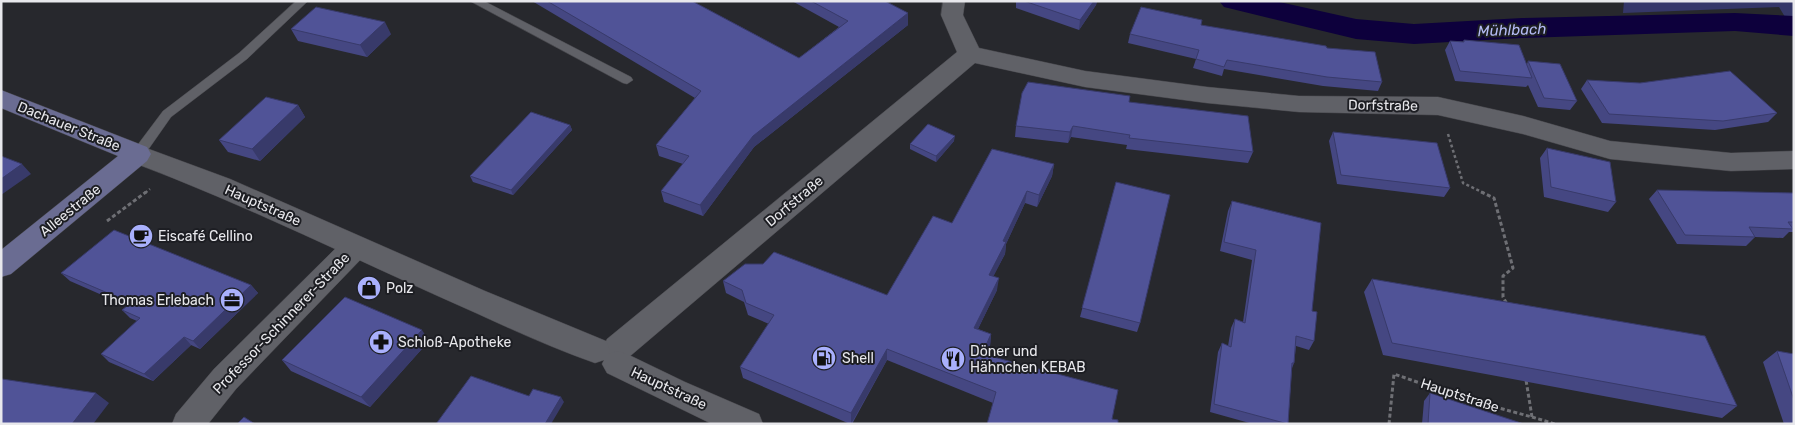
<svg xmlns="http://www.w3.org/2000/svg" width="1795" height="425" font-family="Rubik,sans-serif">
<rect width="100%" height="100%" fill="#27282d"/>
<!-- green -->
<path fill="#353769" d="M1624,1H1794V32L1779,7L1623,13Z"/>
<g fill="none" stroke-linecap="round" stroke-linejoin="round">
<!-- canal -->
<path fill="#0d003c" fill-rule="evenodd" d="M1219,1H1275L1356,19L1414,24L1522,18L1735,13L1794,16V36L1735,31L1522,38L1414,44L1356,39L1224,7Z"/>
<!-- service casing -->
<g stroke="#444449" stroke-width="1">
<path id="service" d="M296,1H308L247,59L171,117L143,157H133L131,154L133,151L163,111L239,53Z
M470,1H484L631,77L633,80L627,84L623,83Z"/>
</g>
<!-- minor casing -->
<g stroke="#444449" stroke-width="1">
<path id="minor" d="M943,1H965L963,15L979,48L1085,71L1207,87L1299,96L1438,97L1523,116L1610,141L1731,153L1794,151V169L1731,171L1610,159L1523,134L1438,115L1299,112L1207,103L1085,87L975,63L629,357L618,361L607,357L603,348L607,339L957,52L941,15Z
M355,236L365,239L369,247L365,255L236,389L208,424H172L176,414L214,369L345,239Z"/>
</g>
<!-- tertiary casing -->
<g stroke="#444449" stroke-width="1">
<path id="tertiary" d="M138,145L230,179L485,291L606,341L610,350L608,354L618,351L629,355L685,382L759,414L763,424H712L607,373L602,364L604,360L595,363C555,349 515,331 476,313C360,262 247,205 129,161L125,154L129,147Z"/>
</g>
<!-- secondary casing -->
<g stroke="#444449" stroke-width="1">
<path id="secondary" d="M1,90L147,147L151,154L147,161L11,274L1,277V250L118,156L1,108Z"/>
</g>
<!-- path-far1 -->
<path stroke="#6e6f74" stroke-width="2.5" stroke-dasharray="3 2.5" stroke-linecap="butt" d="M1448,134L1463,183L1484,193
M145,193L150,189"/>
<!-- path -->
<path stroke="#6e6f74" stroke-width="3" stroke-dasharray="4 2.5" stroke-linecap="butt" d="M1481,192L1494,198L1513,268L1503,276V297L1507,304
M107,221L146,192
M1532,417L1555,424
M1389,424L1394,374L1466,399L1532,417L1526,380"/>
<!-- service -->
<use href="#service" fill="#606167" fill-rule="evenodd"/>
<!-- minor -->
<use href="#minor" fill="#606167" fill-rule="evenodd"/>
<!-- tertiary -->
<use href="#tertiary" fill="#606167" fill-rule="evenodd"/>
<!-- secondary -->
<use href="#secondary" fill="#6a6c92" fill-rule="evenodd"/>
</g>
<!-- wall -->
<path fill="#454782" d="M532,1H692L799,58L839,27L792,1H885L908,13V25L754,147L703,216L664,202L661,191L683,164L659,156L656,145L695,98Z
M1016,1H1097L1096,5L1079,30L1016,8Z
M1201,25L1327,48L1382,82L1378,91L1323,86L1224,69L1222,76L1193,68L1196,59L1128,43L1130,34Z
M291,29L391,34L367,57L298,41Z
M1464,40L1527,64L1528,61L1577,101L1570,110L1538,107L1528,85L1526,87L1455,81L1445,50L1450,41L1463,42Z
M1587,80L1777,113L1768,122L1715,130L1602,123L1581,89Z
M1129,102L1253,152L1248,163L1126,149L1127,145L1071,137L1068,143L1015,137L1016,126Z
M298,105L305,117L260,161L228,152L219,140Z
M570,125L572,130L513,195L473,182L470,176Z
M1333,132L1450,188L1444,197L1337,184L1329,141Z
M954,141L936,162L910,149V144Z
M1547,148L1616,202L1608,212L1544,197L1540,158Z
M1054,164L1052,176L1037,207L1025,203L1006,244L1005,254L993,276L997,290L978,329L991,334L990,346L985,355L1118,390L993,403L887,360L852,424H850L743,378L740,367L769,324L748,315L744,302L726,293L723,281L887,295L952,223Z
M1116,182L1140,323L1137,332L1080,317Z
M1657,190L1794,193V232H1789L1783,238L1755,237L1746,246L1677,244L1649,199Z
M1232,201L1312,311L1314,341L1309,350L1296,346L1294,363L1292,368L1288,424H1253L1210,412L1218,352L1222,343L1228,346L1231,328L1235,319L1243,322L1252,260L1220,251L1228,211Z
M61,273L251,285L258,293L200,349L191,345L153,381L109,362L101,354L137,321L130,318L122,310L127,306L70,281Z
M1372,279L1737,406L1722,418L1383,355L1364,292Z
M429,341L370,407L291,371L282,360Z
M1777,351L1794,354V424H1784L1763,362Z
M1430,393L1524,424H1422L1424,401Z"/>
<!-- shaded-wall -->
<path fill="#383a6a" d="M1094,1H1097L1096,5L1079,30L1080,20Z
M908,13V25L754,147L703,216L700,205L753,136Z
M385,22L391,34L367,57L360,45Z
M298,105L305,117L260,161L252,149Z
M570,125L572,130L513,195L511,190Z
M1073,126L1071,137L1068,143L1070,132Z
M955,136L954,141L936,162V156Z
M22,164L31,174L1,195V179Z
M1054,164L1052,176L1037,207L1039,195Z
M1027,191L1025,203L1006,244L1005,254L988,287L989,275L1003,241Z
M999,278L997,290L973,339L974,328Z
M251,285L258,293L200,349L193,341Z
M422,330L429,341L370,407L361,397Z
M991,334L990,346L980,366L982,354Z
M184,337L191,345L153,381L144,374Z
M887,349V360L851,424V413Z
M96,393L109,403L93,424H72Z
M561,397L564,402L551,424H545Z"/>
<!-- building -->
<path fill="#505397" stroke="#383a6a" d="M547,1H692L799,58L848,21L811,1H885L908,13L753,136L700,205L661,191L689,156L656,145L701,91Z
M1024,1H1094L1080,20Z
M316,7L385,22L360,45L291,29Z
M1141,7L1202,20L1201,25L1326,46L1327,48L1375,52L1382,82L1327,77L1227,60L1224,67L1196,59L1199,50L1130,34Z
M1464,40L1519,45L1532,78L1460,71L1450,41L1464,42Z
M1528,61L1560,64L1577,101L1544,98Z
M1730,71L1777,113L1723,121L1609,114L1587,80L1640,83Z
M1028,82L1130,96L1129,102L1248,116L1253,152L1129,138L1130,135L1073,126L1070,132L1016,126L1022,93Z
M266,97L298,105L252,149L219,140Z
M531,112L570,125L511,190L470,176Z
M928,124L955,136L936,156L910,144Z
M1333,132L1437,143L1450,188L1341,175Z
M1547,148L1610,162L1616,202L1551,187Z
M992,149L1054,164L1039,195L1027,191L1003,241L1006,242L989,275L999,278L974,328L991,334L982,354L1118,390L1112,419L1118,420V424H987L996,392L887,349L851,413L740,367L774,315L746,303L742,290L723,281L745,264H763L774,252L887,295L933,216L952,223Z
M1,156L22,164L1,179Z
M1116,182L1170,195L1140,323L1082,308Z
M1657,190L1794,193V222H1788L1793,229L1749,227L1755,237L1685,235Z
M1232,201L1321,223L1312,311L1317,312L1314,341L1296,336L1294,363H1292L1288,424L1214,404L1222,343L1231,347L1235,319L1245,323L1256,250L1224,242Z
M114,230L251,285L193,341L184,337L144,374L101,354L140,318L122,310L131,303L61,273Z
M1372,279L1705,336L1737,406L1392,343Z
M345,297L422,330L361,397L282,360Z
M1777,351L1794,354V400Z
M471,376L529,396L533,389L561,397L545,424H436Z
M2,379L96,393L72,424H1V380Z
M1430,393L1524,424H1428Z
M244,417L255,424H237Z"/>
<!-- icons -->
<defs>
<g id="cafe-disc" transform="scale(1.25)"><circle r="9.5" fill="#a9b0fc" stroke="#1d1e23"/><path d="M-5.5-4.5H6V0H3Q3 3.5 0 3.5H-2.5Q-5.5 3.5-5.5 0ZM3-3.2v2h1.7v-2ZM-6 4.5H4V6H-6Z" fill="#111"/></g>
<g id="shop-disc" transform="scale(1.25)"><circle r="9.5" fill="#a9b0fc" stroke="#1d1e23"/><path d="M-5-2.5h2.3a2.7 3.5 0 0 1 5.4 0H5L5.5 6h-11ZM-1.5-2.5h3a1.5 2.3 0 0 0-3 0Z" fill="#111"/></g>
<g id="office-disc" transform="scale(1.25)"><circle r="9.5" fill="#a9b0fc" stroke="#1d1e23"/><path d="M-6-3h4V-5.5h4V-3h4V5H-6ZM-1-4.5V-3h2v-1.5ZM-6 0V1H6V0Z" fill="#111"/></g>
<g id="pharmacy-disc" transform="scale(1.25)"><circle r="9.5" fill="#a9b0fc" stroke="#1d1e23"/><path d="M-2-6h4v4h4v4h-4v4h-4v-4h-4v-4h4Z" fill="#111"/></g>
<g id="fuel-disc" transform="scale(1.25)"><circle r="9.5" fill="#a9b0fc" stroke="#1d1e23"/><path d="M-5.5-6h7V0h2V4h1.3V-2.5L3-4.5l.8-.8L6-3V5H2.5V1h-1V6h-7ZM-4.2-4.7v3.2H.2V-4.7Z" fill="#111"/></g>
<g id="restaurant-disc" transform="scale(1.25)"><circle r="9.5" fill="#a9b0fc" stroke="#1d1e23"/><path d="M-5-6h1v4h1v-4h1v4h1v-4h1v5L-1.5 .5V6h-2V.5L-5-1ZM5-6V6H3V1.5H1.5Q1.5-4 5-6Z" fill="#111"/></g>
</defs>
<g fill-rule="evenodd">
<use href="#cafe-disc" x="141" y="236"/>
<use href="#shop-disc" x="369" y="288"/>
<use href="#office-disc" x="232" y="300"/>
<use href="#pharmacy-disc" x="381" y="342"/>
<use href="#fuel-disc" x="824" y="358"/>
<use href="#restaurant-disc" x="953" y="359"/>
</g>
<g text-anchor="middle" stroke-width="4" stroke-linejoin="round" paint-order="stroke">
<!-- street labels -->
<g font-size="14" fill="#e8e8ec" stroke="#1d1e23">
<text transform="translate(1383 105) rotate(1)" y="5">Dorfstraße</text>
<text transform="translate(69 126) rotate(22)" y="5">Dachauer Straße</text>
<text transform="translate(794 201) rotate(-40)" y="5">Dorfstraße</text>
<text transform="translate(263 205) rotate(24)" y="5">Hauptstraße</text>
<text transform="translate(70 210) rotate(-39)" y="5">Alleestraße</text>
<text transform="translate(281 323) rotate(-46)" y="5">Professor-Schinnerer-Straße</text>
<text transform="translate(669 388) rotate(25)" y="5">Hauptstraße</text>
<text transform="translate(1460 395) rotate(18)" y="5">Hauptstraße</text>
</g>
<!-- poi labels -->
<g font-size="14" fill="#e8e8ec" stroke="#1d1e23" text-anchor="start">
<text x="158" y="241">Eiscafé Cellino</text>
<text x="386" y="293">Polz</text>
<text x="214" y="305" text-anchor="end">Thomas Erlebach</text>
<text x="398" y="347">Schloß-Apotheke</text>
<text x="970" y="356">Döner und<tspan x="970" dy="16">Hähnchen KEBAB</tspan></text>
<text x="842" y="363">Shell</text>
</g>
<!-- water labels -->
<g font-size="15" font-style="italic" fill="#b5bcf6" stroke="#1d1e23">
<text transform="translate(1512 30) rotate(-2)" y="5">Mühlbach</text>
</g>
</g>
<!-- border -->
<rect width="1795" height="425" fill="none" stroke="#e8e8ec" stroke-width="5"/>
</svg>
